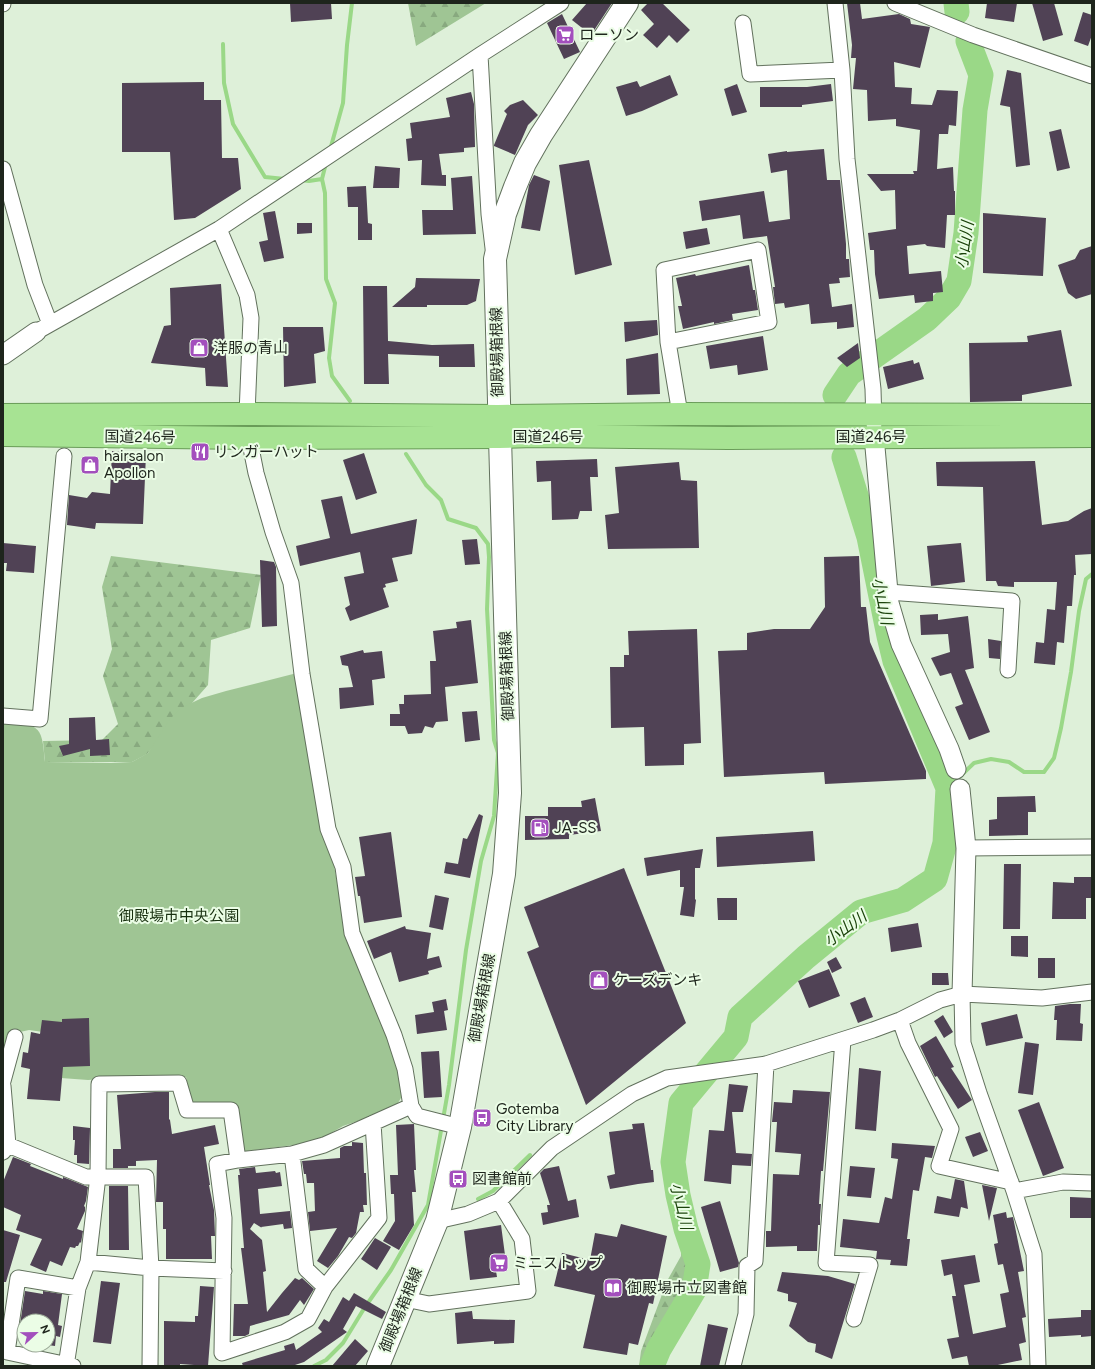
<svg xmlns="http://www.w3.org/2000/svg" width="1095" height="1369" font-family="Figtree,'Noto Sans JP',sans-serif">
<defs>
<pattern id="forest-firs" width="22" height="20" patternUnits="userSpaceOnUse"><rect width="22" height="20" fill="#9fc594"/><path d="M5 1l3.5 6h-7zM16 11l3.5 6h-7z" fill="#88a97f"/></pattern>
</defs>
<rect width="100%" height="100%" fill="#def0d9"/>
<!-- forest -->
<path fill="url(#forest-firs)" d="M408,3H486L416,46Z
M111,556L261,575L250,628L211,640L208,685L147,754L132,762H45L43,741L102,740L118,724L103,676L112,649L102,587Z
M681,1157L697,1230L703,1286L660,1366H639L641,1351L667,1281L681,1256Z"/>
<!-- green -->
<path fill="#9fc594" d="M297,673L341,902L389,1040L405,1091L398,1103L382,1115L367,1118L343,1126L316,1142L240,1152L236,1104H192L186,1077H135L88,1080L61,1078L57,1034L29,1030L11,1034L3,1064V721C40,726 42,724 45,762L111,763L132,762L148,753L170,719L181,708L202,698L226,691Z"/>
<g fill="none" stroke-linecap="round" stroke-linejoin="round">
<!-- stream -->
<path stroke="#9ad887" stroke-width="4" d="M223,44L224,83L233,124L265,177L285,179
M330,150L343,103L347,45L352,3
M326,163L322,179L325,193L326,279L335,303L329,358L332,376L350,401
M300,180L309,181L322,179
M948,788L974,763L991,759L1009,762L1024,772H1044L1054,758L1061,728L1071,672L1079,611L1086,579L1092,574
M478,1199L493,1191L530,1155
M314,1366L326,1360L343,1343L365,1307L391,1270L428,1205L449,1085L466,950L481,861L494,816L498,753L494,740L487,609L489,557L488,544L476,528L448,519L441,500L426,485L406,454"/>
<!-- river -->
<path stroke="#9ad887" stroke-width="25" d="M956,3L957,12
M835,395L849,374L927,319L949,298L959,281L966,233L975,110L981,75L968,41
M652,1366L659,1349L694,1290L698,1264L686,1229L678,1195L673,1162L681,1103L736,1037L740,1017L806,957L861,912L903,900L935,879L945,843L948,788L895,661L889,636L869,537L844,457"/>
</g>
<!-- building -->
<path fill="#504255" d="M290,3H331L332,19L291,22Z
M587,3H612L591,35L572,20Z
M648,3H662L690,30L677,43L669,35L657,48L643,35L654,24L641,10Z
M847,3H860L862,19L899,14L910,19L911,24L930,27L920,68L894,62L895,87L912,88L911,104L932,105L937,90L958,91L956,126L949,125L948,134H939L937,169L953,167L954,191H955V215H947L945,248L927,246L925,244L907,246L909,274L941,271L943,292L933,293V301L915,303L914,295L879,299L875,274L874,250H870L868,233L896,229L895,190L881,191L867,174H914L913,171H917L920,130L896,126V119L868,121L867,90L853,89L856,58H851L852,45Z
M987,3H1017L1014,22L985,18Z
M1032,3H1054L1063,35L1043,41Z
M1083,12L1092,15V35L1088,46L1074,41Z
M562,14L580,52L564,59L547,23Z
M1007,70L1021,73L1030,165L1016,167L1010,107L1000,105Z
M670,75L678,95L642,111L626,116L616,87L637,81L640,87Z
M204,82V100H221L222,158H238L241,189L195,218L174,220L170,152H122V83Z
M737,84L747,112L732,116L724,89Z
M831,84L833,101L802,105V107H760V87H807Z
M471,92L474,104L475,147L464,148V152L439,154L442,175H446V186L421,185L422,160L408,161L406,139L412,138L410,123L450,117L446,98Z
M523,100L538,115L528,125L515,155L494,146V145L507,114L504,111L510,105Z
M1061,129L1070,168L1057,171L1049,132Z
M824,149L827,180H840L846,244V259H849L850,277L839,278L840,283L829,284L832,307L852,304L854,327L837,329V322L811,324L809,304L785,308L784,303L775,304L773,287H775L767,236L743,239L740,215L702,221L699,201L764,191L769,222L790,219L787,170L771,173L768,154L787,151V152Z
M589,160L612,265L575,275L559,165Z
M375,166L400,168L399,188H373Z
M534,175L550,181L540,231L521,228L529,185Z
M472,176L476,234L423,235L422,210H453L451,178Z
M366,186L368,223L372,224V240H358V207H348L347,187Z
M275,211L284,258L264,262L259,242L268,240L263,213Z
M983,213L1046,218L1043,276L983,273Z
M297,223H312V233L297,234Z
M707,228L710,244L686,249L683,232Z
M1092,246V294L1076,299L1068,293L1058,265L1075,259L1080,250Z
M749,265L753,290H755L758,310L732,314L733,320L714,324V322L683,329L678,306H682L676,278L695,274L696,276Z
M416,278L480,279L476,301L467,305H427V307H392L415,287Z
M221,284L228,387L206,386L205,368L151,363L164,326L171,325L170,288Z
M363,286H387L388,341L432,345L474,344L475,367H439V356L388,354L389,384H364Z
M657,320L658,335L625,342L624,322Z
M283,327H323L325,351L314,354L316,383L284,387Z
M1061,330L1072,386L1022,395V401L970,402L969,343L1028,342L1027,336Z
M763,336L768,370L738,375L737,365L710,369L706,346Z
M858,343L860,358L847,367L837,358Z
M658,353L660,394L627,395L626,359Z
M913,360L914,364L919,362L924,379L888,389L883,367Z
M112,451L146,454L143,524L96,523L95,529L67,525L69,495L87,498L92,492L110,494Z
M364,453L377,493L356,500L343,460Z
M597,459L598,477H590L592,511H580L578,519L552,520L551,481L537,482L536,461Z
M1035,461L1042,525L1068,521L1084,511L1092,508V554L1075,555L1076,575H1074L1072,606H1067L1064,643L1057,642L1055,665L1034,663L1036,642L1044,643L1047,609L1055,610L1057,582H1014V587L998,586L996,581H986L983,487L937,486L936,462Z
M679,462L681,480L697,481L699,548L608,549L605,515L619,513L615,467Z
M342,496L351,534L417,519L412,554L392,558L398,581L385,584L386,587L383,588L389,607L350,621L345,608L350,605L344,577L364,573L360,552L300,566L296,546L330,538L321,500Z
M477,539L480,564L465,565L462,540Z
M3,543L36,546L34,573L6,571L7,563H3Z
M961,543L965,582L931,586L927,546Z
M859,556L861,607H866L870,642L926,771V779L825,784L824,772L724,777L718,651L747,650V633L774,629H810L825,607L824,557Z
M260,560L274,562L276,567L277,626L262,627Z
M938,614V620L968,616L974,668L965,670L990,732L969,740L955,707L963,704L951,673L940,676L931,658L950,652L948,634L921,635L920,615Z
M471,620L478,683L445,687L448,721L436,722L433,728L425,726L422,733L408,734L405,726H390V714H400L399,704H404V695L431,694L430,661H436L433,631L457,628L456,622Z
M697,629L701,743L684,744V765L645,766L644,727L611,728L610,667H624V655H629L628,631Z
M988,639L1001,641L1000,659L989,658Z
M363,650L364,653L382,651L385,678L372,680L374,705L340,709L339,688L353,687L348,666L342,665L340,656Z
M477,711L480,740L465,742L462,712Z
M95,717L96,740L109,739L110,755L90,756V749L63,756L59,746L69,744V718Z
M1035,796L1036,812H1028V835L989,836V820L997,819V797Z
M595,798L601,831L569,835V839L525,840V816H548V807H582L581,801Z
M479,814L483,816L470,878L444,873L446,862L458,864L463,838L467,839Z
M813,831L815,861L717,867L716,837Z
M391,832L402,917L364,923L360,896H358L355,877L365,876L359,837Z
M703,849L700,868H695V899L696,900L694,917L680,915L684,887H680V870L647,876L644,858Z
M1004,864H1021L1020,929H1003Z
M624,868L686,1023L586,1105L527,952L539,947L524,907Z
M1074,877H1091V898H1086V919H1052L1053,882L1074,883Z
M435,895L449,898L443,930L429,927Z
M717,898H737V920H718Z
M918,923L922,947L891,952L888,928Z
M405,926L406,929L431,933L427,959L439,956L442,967L428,971L429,974L399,982L391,952L374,959L367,941Z
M1011,936H1028V957L1011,956Z
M836,957L842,968L832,973L827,962Z
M1038,958H1055V978H1038Z
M829,969L840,996L809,1008L798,981Z
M932,973H948L949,985H932Z
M865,997L873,1017L858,1023L850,1003Z
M446,999L448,1010L444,1011L447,1030L417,1034L415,1015L434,1012L432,1002Z
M1070,1004H1081L1080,1023L1083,1024L1082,1041L1056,1040L1057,1020H1054L1055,1006Z
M1017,1014L1023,1038L986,1046L981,1023Z
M943,1015L953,1032L944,1038L934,1021Z
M89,1018L90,1066L63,1067L60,1101L27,1099L30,1069L21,1067L23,1052L28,1053L31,1032L40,1034L42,1020L62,1022V1019Z
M936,1036L954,1067L951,1068L972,1100L958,1109L937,1076L935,1077L920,1046Z
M1025,1042L1039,1044L1033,1095L1018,1093Z
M439,1051L442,1097L424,1098L421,1052Z
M859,1068L881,1071L876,1131L855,1129Z
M729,1084L748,1086L743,1112H732L736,1153L752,1154L751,1166L732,1165L731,1184L704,1181L709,1130L724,1131Z
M793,1090L830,1092L823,1171H821L819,1204H821L820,1218V1225H818L817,1251H797V1246L766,1247V1231H771L773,1174L799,1175L801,1154L775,1152L777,1122H772L774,1102L792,1103Z
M155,1092H169V1119L170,1120L172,1134L215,1125L219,1144L204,1147L210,1185H209L214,1210L215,1236H211L212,1259H166V1229H163V1202H156L157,1160L136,1161V1166H128V1168H113V1149H121L117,1095Z
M1039,1102L1064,1168L1043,1176L1018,1110Z
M644,1123L651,1170H653L654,1182L638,1184L610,1189L607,1176L615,1174L609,1132L633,1129L632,1124Z
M414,1124L416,1170H414L416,1192H412L414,1225L399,1250L383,1241L395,1221L394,1194H391L390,1175H398L396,1125Z
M73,1126L90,1128L89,1164L77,1163V1155H74L75,1140H73Z
M980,1132L988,1151L973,1157L965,1137Z
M352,1142L363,1143L364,1173H366L367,1205H363L364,1212H360L356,1233L352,1238L349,1237L338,1256L328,1268L317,1261L337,1228L310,1231L308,1212L315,1211L314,1183H307L306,1174H304L302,1161L340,1158V1148L344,1146H352Z
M892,1143L935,1146L932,1158L925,1157L919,1191L913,1190L907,1239H910L907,1266L890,1265L891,1260L876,1259L877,1251L840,1247L843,1219L879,1223L885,1197L892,1199L898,1159L891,1158Z
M13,1157L31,1164L30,1166L63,1179V1177L88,1187L86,1201L84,1206L85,1207V1211L77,1229L83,1231L81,1243L80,1242L78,1246H76L75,1248L70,1247L62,1266L50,1261L46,1272L30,1265L42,1239L16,1230L21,1215L3,1207V1182Z
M559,1166L568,1201L576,1199L579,1217L543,1225L541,1213L548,1212L547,1205H550L540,1173L544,1169Z
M850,1166L875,1168L871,1198L847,1196Z
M255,1167L256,1173L275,1171L276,1173L280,1172L282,1186L258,1189L260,1214L290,1211L292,1228L284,1229L283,1224L261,1227L262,1228L254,1223L250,1229L262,1240L266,1271L263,1272L267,1312L282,1293L295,1278L299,1280L302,1278L314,1289L304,1305L300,1300L289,1315L250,1326L249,1334L245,1336H233L234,1304H248L241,1248H244L238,1175H240L239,1169Z
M955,1179L964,1181L968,1209L961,1207L959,1217L934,1213L937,1196L951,1199Z
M982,1185L997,1188L989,1221Z
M109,1186H128L129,1250H109Z
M1070,1197L1092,1198V1218H1070Z
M720,1201L739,1263L738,1267L720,1272L701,1207Z
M1006,1212L1007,1218L1013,1217L1024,1271L1018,1272L1026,1317L1022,1318L1026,1342L1019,1344L1022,1360L993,1366H969L967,1356L952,1359L947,1339L959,1337L952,1296H956L952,1274L944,1276L941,1260L975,1255L980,1282L964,1285L973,1334L1006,1327L1000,1294L1009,1292L1003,1264L998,1265L994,1244L998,1243L993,1215Z
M621,1224L667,1236L653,1304L649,1303L638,1345L629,1343L627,1355L583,1348L595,1295L554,1286L562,1253L590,1260L595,1233L617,1237Z
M501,1225L507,1270L496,1271L497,1277L470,1280L464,1231Z
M3,1230L20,1235L6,1282H3Z
M375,1238L391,1247L377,1270L361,1259Z
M782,1272L828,1276L855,1284L832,1359L815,1352L816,1344L808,1342L789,1326L797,1303L788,1301V1294L777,1291Z
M101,1281L120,1283L111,1344L93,1342Z
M200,1286L214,1287L208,1366L180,1364V1366H164V1321L195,1322V1316H198Z
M25,1291L43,1294V1291L62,1294L58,1325L62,1326L60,1337L56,1336L55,1346L48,1345V1321H24V1339L18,1338Z
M354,1293L386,1312L382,1319L356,1306L343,1329L347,1332L304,1362L292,1366H243L242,1363L285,1350L284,1346L294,1343L296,1350L322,1332L318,1328L324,1319L329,1322L343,1297L349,1301Z
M1081,1310H1092V1336L1081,1337V1335L1049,1337L1048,1319L1081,1317Z
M472,1311L473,1319L515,1320L514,1343L494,1344V1341L457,1344L455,1313Z
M708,1324L728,1328L719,1366H700Z
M355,1339L368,1351L355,1366H332Z"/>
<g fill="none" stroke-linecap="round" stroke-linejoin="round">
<!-- minor casing -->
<g stroke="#62715d" stroke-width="17">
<path id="minor" d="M835,3L842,70L847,159L873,389L874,424
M895,3L973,35L1092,76
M3,4V3
M743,23L750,74L842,70
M480,55L489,214L493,248
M3,169L35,285L50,324
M219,229L247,295L251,318L247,414
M36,332L219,229L480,55L561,3
M668,342L769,322L758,250L664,270L668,342L680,414
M249,438L256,473L273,532L291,583L302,674L328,829L343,867L352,933L394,1035L405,1069L411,1106L417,1116L460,1127
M888,592L1012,601L1008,670
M3,716L40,719L64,456
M966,848L1092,847
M962,994L963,1043L979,1093L1014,1191L1034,1254L1038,1366
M900,1020L908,1043L951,1129L939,1166L1011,1182
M843,1040L826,1263L870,1265L854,1319
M3,1081L15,1037
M3,1086L8,1145L3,1152
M373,1123L379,1218L325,1287L308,1319L285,1332L222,1353L224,1218L217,1164L238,1160L292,1154L324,1145L411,1106
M8,1145L86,1177H146L151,1268L150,1366
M292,1154L306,1269L325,1287
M1014,1191L1063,1182L1092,1183
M437,1221L468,1214L499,1201L552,1148L632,1094L667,1078L766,1064L873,1030L900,1020L940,1000L962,994L1042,998L1092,992
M88,1262L151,1268L224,1271
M405,1299L429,1304L528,1291L522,1239L499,1201
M66,1366L78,1288L88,1262L98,1176L99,1084L179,1083L187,1110H231L238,1160
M73,1366L7,1352L18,1278L78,1288
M733,1366L746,1314L747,1266L755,1261L766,1064"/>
</g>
<!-- tertiary casing -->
<g stroke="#62715d" stroke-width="21">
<path id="tertiary" d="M3,355L36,332
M874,436L889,603L901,644L949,749L956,769
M960,789L966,848L962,994"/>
</g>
<!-- secondary casing -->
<g stroke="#62715d" stroke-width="24">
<path id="secondary" d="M378,1366L437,1221L460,1127L504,874L510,793L495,259L505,214L515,187L525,163L541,135L627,3"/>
</g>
<!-- trunk casing -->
<g stroke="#699c58" stroke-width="24">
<path id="trunk" d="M3,415L247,414L498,416L680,414L1092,415
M3,435L249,438L499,437L535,436L729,438L1092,436"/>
</g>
<!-- minor -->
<use href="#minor" stroke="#fff" stroke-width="15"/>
<!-- tertiary -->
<use href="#tertiary" stroke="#fff" stroke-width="19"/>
<!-- secondary -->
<use href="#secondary" stroke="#fff" stroke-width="22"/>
<!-- trunk -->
<use href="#trunk" stroke="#a7e393" stroke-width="22"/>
</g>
<!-- icons -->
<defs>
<g id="supermarket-square" transform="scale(1)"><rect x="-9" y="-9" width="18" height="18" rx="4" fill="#a34fbd" stroke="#ebfde6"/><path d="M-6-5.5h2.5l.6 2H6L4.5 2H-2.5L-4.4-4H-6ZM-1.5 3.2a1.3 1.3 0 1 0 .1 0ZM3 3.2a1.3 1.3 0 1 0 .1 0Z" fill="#fff"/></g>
<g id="shop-square" transform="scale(1)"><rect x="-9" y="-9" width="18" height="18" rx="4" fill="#a34fbd" stroke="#ebfde6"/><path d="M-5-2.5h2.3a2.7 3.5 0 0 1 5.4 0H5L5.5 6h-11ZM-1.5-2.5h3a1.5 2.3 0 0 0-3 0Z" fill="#fff"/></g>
<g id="restaurant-square" transform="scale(1)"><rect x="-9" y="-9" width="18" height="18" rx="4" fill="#a34fbd" stroke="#ebfde6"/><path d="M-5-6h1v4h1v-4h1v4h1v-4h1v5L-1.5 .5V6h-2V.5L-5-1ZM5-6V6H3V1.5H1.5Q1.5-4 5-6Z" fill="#fff"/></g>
<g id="fuel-square" transform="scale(1)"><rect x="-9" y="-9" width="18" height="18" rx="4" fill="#a34fbd" stroke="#ebfde6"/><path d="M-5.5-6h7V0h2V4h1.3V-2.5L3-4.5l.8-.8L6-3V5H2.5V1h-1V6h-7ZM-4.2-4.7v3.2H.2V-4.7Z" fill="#fff"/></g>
<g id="bus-square" transform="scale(1)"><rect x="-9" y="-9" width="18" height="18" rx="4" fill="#a34fbd" stroke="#ebfde6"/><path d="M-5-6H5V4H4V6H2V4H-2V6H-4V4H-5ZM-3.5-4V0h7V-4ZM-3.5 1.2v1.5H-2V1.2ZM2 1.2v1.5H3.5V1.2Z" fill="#fff"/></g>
<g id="library-square" transform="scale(1)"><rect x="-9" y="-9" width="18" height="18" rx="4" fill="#a34fbd" stroke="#ebfde6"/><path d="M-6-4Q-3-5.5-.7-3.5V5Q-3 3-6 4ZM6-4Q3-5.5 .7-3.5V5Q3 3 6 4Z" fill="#fff"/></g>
</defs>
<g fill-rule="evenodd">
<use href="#supermarket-square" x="565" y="35"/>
<use href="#shop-square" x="199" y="348"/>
<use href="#restaurant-square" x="200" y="452"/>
<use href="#shop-square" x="90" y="465"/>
<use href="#fuel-square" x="540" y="828"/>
<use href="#shop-square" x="599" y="980"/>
<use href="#bus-square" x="482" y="1118"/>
<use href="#bus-square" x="458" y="1179"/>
<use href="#supermarket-square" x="499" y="1263"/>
<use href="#library-square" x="613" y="1288"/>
</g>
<g text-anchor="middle" stroke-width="4" stroke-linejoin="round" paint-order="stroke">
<!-- poi labels -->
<g font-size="15" fill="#1e251c" stroke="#ebfde6" text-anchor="start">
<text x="579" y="40">ローソン</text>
<text x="213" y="353">洋服の青山</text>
<text x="214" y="457">リンガーハット</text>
<text x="104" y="461">hairsalon<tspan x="104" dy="17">Apollon</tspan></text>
<text x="554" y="833">JA-SS</text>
<text x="613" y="985">ケーズデンキ</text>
<text x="496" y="1114">Gotemba<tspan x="496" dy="17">City Library</tspan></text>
<text x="472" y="1184">図書館前</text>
<text x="513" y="1268">ミニストップ</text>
<text x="627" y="1293">御殿場市立図書館</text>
</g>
<!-- street labels -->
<g font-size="15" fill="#1e251c" stroke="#ebfde6">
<text transform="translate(497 352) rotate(-91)" y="5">御殿場箱根線</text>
<text transform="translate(140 437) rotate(1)" y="5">国道246号</text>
<text x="548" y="442">国道246号</text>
<text x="871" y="442">国道246号</text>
<text transform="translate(507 676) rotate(-92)" y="5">御殿場箱根線</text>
<text transform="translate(482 998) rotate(-80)" y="5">御殿場箱根線</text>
<text transform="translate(401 1310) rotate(-68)" y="5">御殿場箱根線</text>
</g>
<!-- park labels -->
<g font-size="15" fill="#183010" stroke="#ebfde6">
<text x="179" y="921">御殿場市中央公園</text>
</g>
<!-- water labels -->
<g font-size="16" font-style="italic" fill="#1b430b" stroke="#ebfde6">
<text transform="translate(964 245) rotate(-82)" y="6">小山川</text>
<text transform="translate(883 601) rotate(78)" y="6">小山川</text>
<text transform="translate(845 928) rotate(-36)" y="6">小山川</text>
<text transform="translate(682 1206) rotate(76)" y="6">小山川</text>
</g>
</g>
<!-- border -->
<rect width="1095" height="1369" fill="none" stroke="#1e251c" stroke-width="8"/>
<!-- north arrow -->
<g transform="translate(36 1333) rotate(68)"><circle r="19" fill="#ebfde6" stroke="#99a795"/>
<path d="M0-3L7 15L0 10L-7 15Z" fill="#a34fbd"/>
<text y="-6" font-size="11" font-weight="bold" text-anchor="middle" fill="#1e251c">N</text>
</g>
</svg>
